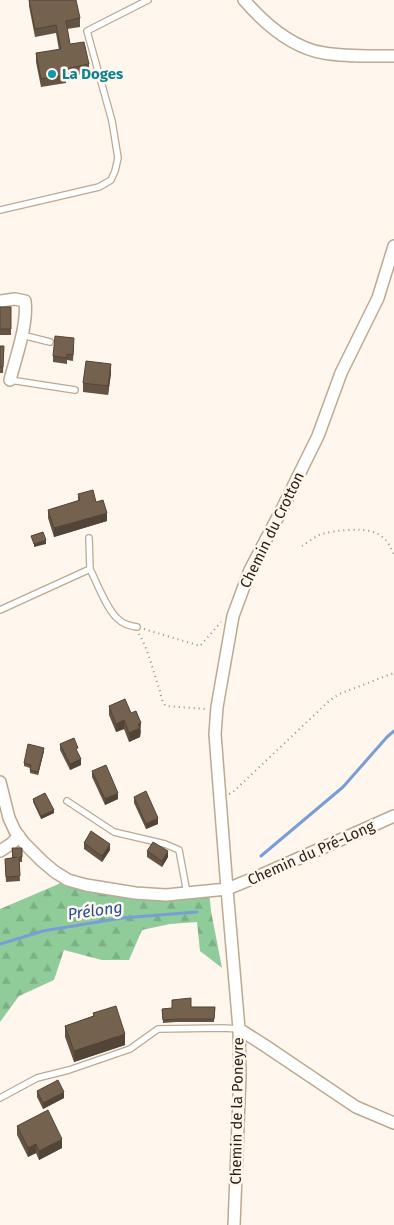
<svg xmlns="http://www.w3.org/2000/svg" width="394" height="1225" font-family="'Fira Sans',sans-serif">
<defs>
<pattern id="forest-firs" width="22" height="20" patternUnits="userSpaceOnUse" patternTransform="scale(1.25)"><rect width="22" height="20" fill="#8fcc9a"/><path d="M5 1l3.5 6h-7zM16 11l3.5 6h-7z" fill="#7baf84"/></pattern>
</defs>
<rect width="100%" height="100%" fill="#fff6ed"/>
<!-- forest -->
<path fill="url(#forest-firs)" d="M68,880L135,893L209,891L211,911L222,968L200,951L197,922L170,924L142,930L129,960H102L64,950L54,980L19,996L0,1022V909Z"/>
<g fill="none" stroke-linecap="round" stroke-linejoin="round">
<!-- stream -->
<path stroke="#799ed7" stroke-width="3" d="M261,856L343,787L387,737L394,731
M0,944L43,931L122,918L197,912"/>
<!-- service casing -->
<g stroke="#bda892" stroke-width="8">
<path id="service" d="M0,210L99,187L111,180L115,171L118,158L112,121L87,31L148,0
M22,335L50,342
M10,380L75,390
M89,538L90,569
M0,610L90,569C97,583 107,610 118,619C123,624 130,626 137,627
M67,801L114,832L165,844L179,850L187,893
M0,1098L37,1078L69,1070L130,1049L158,1029L223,1028L239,1029"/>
</g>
<!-- minor casing -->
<g stroke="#bda892" stroke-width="14">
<path id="minor" d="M244,0C265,24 292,48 324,53C347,57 371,56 394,56
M394,246L378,298L341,373L318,436L281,511L250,570L233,616L217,707L215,734L227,889L259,876L394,816
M0,301L15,299L25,301C28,324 16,357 10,380
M0,782L9,818L15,831L24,843L42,861L55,872L68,880L86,885L135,893L166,895L227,889L239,1029L240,1075L234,1225
M0,851L11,844L19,836
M239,1029L267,1047L356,1107L394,1123"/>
</g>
<!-- path -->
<path stroke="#978f86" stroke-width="2" stroke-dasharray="1 4" stroke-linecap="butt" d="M302,546C307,543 313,538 319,535C327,532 337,531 346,530C369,529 385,530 394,555
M144,629L200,646L221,622
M139,634C148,649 153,671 159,688C161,694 161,701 166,706L206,709
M229,794L233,792L329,701L339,694L394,673"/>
<!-- service -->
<use href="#service" stroke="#fff" stroke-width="5.5"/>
<!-- minor -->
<use href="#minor" stroke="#fff" stroke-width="11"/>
</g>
<!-- wall -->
<path fill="#655443" d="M29,0L80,18V27L67,29L70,44L89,64V73L66,77V83L41,87L36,62V53L59,50L56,33L35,37L29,6Z
M0,307H11V335H0Z
M74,344L73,361L67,360V364L53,362V356Z
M0,346H4L3,373H0Z
M111,373L108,395L83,392V383Z
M78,494L107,521L54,537L48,518V510L78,501Z
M109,706L131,713L141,731L140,737L129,742L124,729L116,732L109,715Z
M60,744L78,753L81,765L70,770L60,750Z
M44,751L38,775L30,773V768L24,766V763Z
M92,771L118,799L105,805L92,777Z
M134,797L158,824L146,829L134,803Z
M33,799L54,813L41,819L33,802Z
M84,843L110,850L102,862L84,849Z
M12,848L22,857V862H19L20,881L6,882L5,859L12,858Z
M147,851L168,857L162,867L147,857Z
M191,1007H215L214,1022H176L163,1023L162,1009Z
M93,1013L125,1045L74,1062L65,1037V1026L93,1016Z
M37,1091L64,1098L43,1109L37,1097Z
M17,1126L62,1148L39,1160L36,1153L28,1157L17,1135Z"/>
<!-- shaded-wall -->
<path fill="#524537" d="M111,364V373L108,395V386Z
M107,513V521L54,537V528Z
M46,540V544L34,547V544Z
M124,720V729L116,732V724Z
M141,723L140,737L129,742V733L138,724Z
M44,748V751L38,775V772Z
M81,759V765L70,770V764Z
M118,793V799L105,805V799Z
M54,810V813L41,819V816Z
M158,818V824L146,829V824Z
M110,844V850L102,862V856Z
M168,851V857L162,867V861Z
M125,1034V1045L74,1062V1051Z
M64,1092V1098L43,1109V1103Z
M62,1139V1148L39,1160V1151Z
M36,1144V1153L28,1157V1148Z"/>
<!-- building -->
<path fill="#75624e" stroke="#524537" d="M29,0H76L80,18L66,21L70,44L84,42L89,64L65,69L66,75L41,79L36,53L61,49L56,25L35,29Z
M0,307H11V329H0Z
M55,336L74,338L73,355L67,354V358L53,356Z
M0,346H4L3,367H0Z
M86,361L111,364L108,386L83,383Z
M93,490L96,502L103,500L107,513L54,528L48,510L80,500L78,494Z
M43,532L46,540L34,544L31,536Z
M125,699L131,713L136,711L141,723L138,724L140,728L129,733L124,720L116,724L109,706Z
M74,738L78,748L76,749L81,759L70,764L60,744Z
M28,744L44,748L38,772L30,770L31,765L24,763Z
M106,765L118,793L105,799L92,771Z
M146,791L158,818L146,824L134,797Z
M45,793L54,810L41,816L33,799Z
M91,831L110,844L102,856L84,843Z
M153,842L168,851L162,861L147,851Z
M12,848H22V857H19L20,876L6,877L5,859L17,857L13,858Z
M191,998V1007H215L214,1019H176L163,1020L162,1009L172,1008V1000Z
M116,1006L125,1034L74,1051L65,1026L94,1016L93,1013Z
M58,1080L64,1092L43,1103L37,1091Z
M48,1110L62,1139L39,1151L36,1144L28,1148L17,1126Z"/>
<!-- markers -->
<circle fill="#0f9aa8" stroke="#fff6ed" stroke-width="2" cx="52" cy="74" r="5"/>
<g text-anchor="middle" stroke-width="5" stroke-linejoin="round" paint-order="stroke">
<!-- culture labels -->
<g font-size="15" font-weight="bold" fill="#0d838f" stroke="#fff6ed" text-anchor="start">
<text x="62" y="79">La Doges</text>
</g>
<!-- street labels -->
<g font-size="15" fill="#271f16" stroke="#fff6ed">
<text transform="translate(272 530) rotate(-64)" y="5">Chemin du Crotton</text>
<text transform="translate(311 853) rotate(-24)" y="5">Chemin du Pré-Long</text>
<text transform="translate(237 1111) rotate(-89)" y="5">Chemin de la Poneyre</text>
</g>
<!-- water labels -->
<g font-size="16" font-style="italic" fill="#235095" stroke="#fff6ed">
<text transform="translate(95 910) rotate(-8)" y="6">Prélong</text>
</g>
</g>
</svg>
